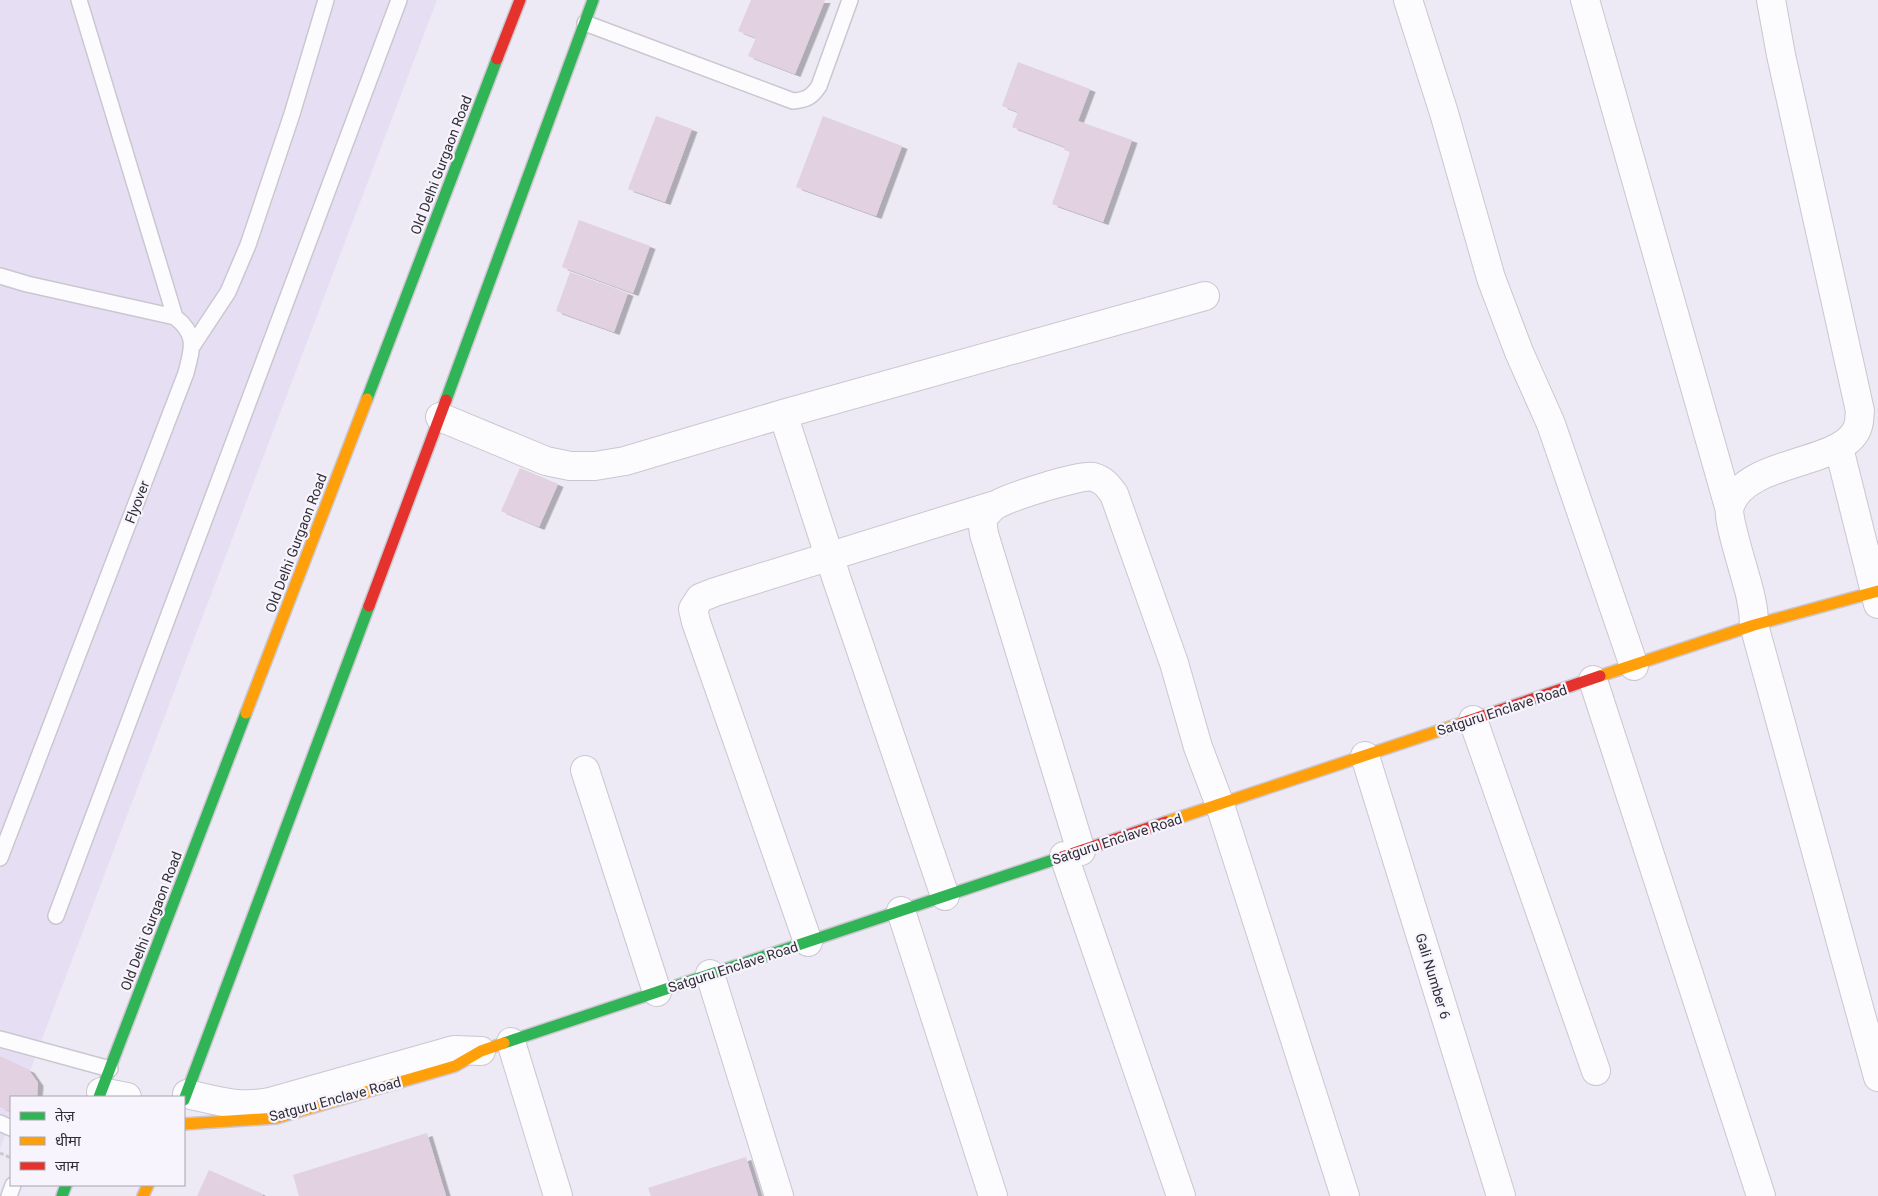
<svg xmlns="http://www.w3.org/2000/svg" width="1878" height="1196" font-family="Roboto,'Noto Sans Devanagari',sans-serif">
<defs>
<filter id="shadow"><feDropShadow dx="5.5" dy="3" stdDeviation="0" flood-color="#0004"/></filter>
</defs>
<rect width="100%" height="100%" fill="#ede9f5"/>
<!-- built -->
<path fill="#e6dff4" d="M0,0H437L20,1097H11V1119L0,1149Z"/>
<!-- building -->
<path fill="#e1d1e1" filter="url(#shadow)" d="M751,0H825L795,74L748,56L756,38L738,31Z
M1018,62L1090,89L1078,121L1132,140L1103,222L1052,204L1070,152L1064,150L1065,147L1012,127L1018,112L1002,106Z
M656,116L692,129L665,202L628,189Z
M823,116L902,146L876,216L796,187Z
M579,220L650,246L633,293L562,267Z
M570,272L628,293L614,332L556,311Z
M520,468L558,484L539,527L501,511Z
M0,1056L29,1070L38,1083L37,1097H11V1112L0,1107Z
M427,1133L446,1196H299L293,1175Z
M746,1157L758,1196H651L648,1188Z
M209,1170L263,1194L262,1196H197Z"/>
<g fill="none" stroke-linecap="round" stroke-linejoin="round">
<!-- lane casing -->
<g stroke="#cac7d0" stroke-width="18">
<path id="lane" d="M79,0L175,317
M585,23L793,101C806,100 812,97 819,86L850,0
M0,276L27,284L175,317C198,335 192,349 186,373L0,858
M193,345L228,292L248,245L292,114L326,0
M56,916L399,0
M0,1039L110,1069
M0,1123L11,1128
M9,1196L13,1185"/>
</g>
<!-- street casing -->
<g stroke="#cac7d0" stroke-width="30">
<path id="street" d="M1408,0L1444,113L1491,278L1519,352L1551,424L1634,666
M1585,0L1729,507
M1771,0L1781,55L1860,411C1859,415 1860,421 1858,426C1847,466 1745,458 1730,506C1726,519 1748,581 1751,599C1753,607 1754,617 1754,625L1878,1077
M783,414L838,583L945,896
M440,417L546,461L570,466H595L625,461L783,414L1205,296
M1839,448L1878,604
M1593,680L1761,1196
M1473,720L1596,1071
M1365,756L1501,1196
M585,770L657,992
M1081,851L984,534L982,518C987,514 991,508 996,505C1010,497 1080,474 1093,477C1104,480 1108,486 1114,494L1174,663L1198,747L1220,805L1345,1196
M1064,856L1181,1196
M901,911L993,1196
M808,942L696,622L693,609L700,598L715,592L995,505
M710,974L779,1196
M511,1042L558,1196
M101,1092L127,1097
M187,1094C218,1101 238,1108 270,1102L454,1050L481,1051"/>
</g>
<!-- fast casing -->
<g stroke="#cac7d0" stroke-width="14">
<path id="fast" d="M367,399L497,59
M446,400L593,0
M504,1043L1059,858
M99,1097L246,713
M184,1100L369,606
M62,1196L66,1185"/>
</g>
<!-- slow casing -->
<g stroke="#cac7d0" stroke-width="14">
<path id="slow" d="M1600,676L1754,625L1878,591
M246,713L367,399
M1166,822L1462,723
M184,1124L276,1118L455,1066L481,1051L504,1043
M143,1196L148,1185"/>
</g>
<!-- jam casing -->
<g stroke="#cac7d0" stroke-width="14">
<path id="jam" d="M497,59L520,0
M369,606L446,400
M1462,723L1600,676
M1059,858L1166,822"/>
</g>
<!-- path -->
<path stroke="#cccacf" stroke-width="3" stroke-dasharray="4 2.5" stroke-linecap="butt" d="M0,1153L11,1158"/>
<!-- lane -->
<use href="#lane" stroke="#fcfcfe" stroke-width="15"/>
<!-- street -->
<use href="#street" stroke="#fcfcfe" stroke-width="28"/>
<!-- fast -->
<use href="#fast" stroke="#30b455" stroke-width="11"/>
<!-- slow -->
<use href="#slow" stroke="#ff9f0a" stroke-width="11"/>
<!-- jam -->
<use href="#jam" stroke="#e5322d" stroke-width="11"/>
</g>
<g text-anchor="middle" stroke-width="4.5" stroke-linejoin="round" paint-order="stroke">
<!-- street labels -->
<g font-size="14" fill="#312e36" stroke="#f7f4fd">
<text transform="translate(441 165) rotate(-69)" y="5">Old Delhi Gurgaon Road</text>
<text transform="translate(137 502) rotate(-69)" y="5">Flyover</text>
<text transform="translate(296 543) rotate(-69)" y="5">Old Delhi Gurgaon Road</text>
<text transform="translate(1502 710) rotate(-18)" y="5">Satguru Enclave Road</text>
<text transform="translate(1117 839) rotate(-18)" y="5">Satguru Enclave Road</text>
<text transform="translate(151 921) rotate(-69)" y="5">Old Delhi Gurgaon Road</text>
<text transform="translate(733 967) rotate(-18)" y="5">Satguru Enclave Road</text>
<text transform="translate(1433 976) rotate(73)" y="5">Gali Number 6</text>
<text transform="translate(335 1099) rotate(-15)" y="5">Satguru Enclave Road</text>
</g>
</g>
<!-- legend -->
<rect x="10" y="1096" width="175" height="90" fill="#f7f4fd" stroke="#a8a5ad"/>
<rect x="20" y="1112" width="25" height="8" fill="#30b455" stroke="#a8a5ad"/>
<text x="55" y="1121" font-size="15" fill="#312e36">तेज़</text>
<rect x="20" y="1137" width="25" height="8" fill="#ff9f0a" stroke="#a8a5ad"/>
<text x="55" y="1146" font-size="15" fill="#312e36">धीमा</text>
<rect x="20" y="1162" width="25" height="8" fill="#e5322d" stroke="#a8a5ad"/>
<text x="55" y="1171" font-size="15" fill="#312e36">जाम</text>
</svg>
